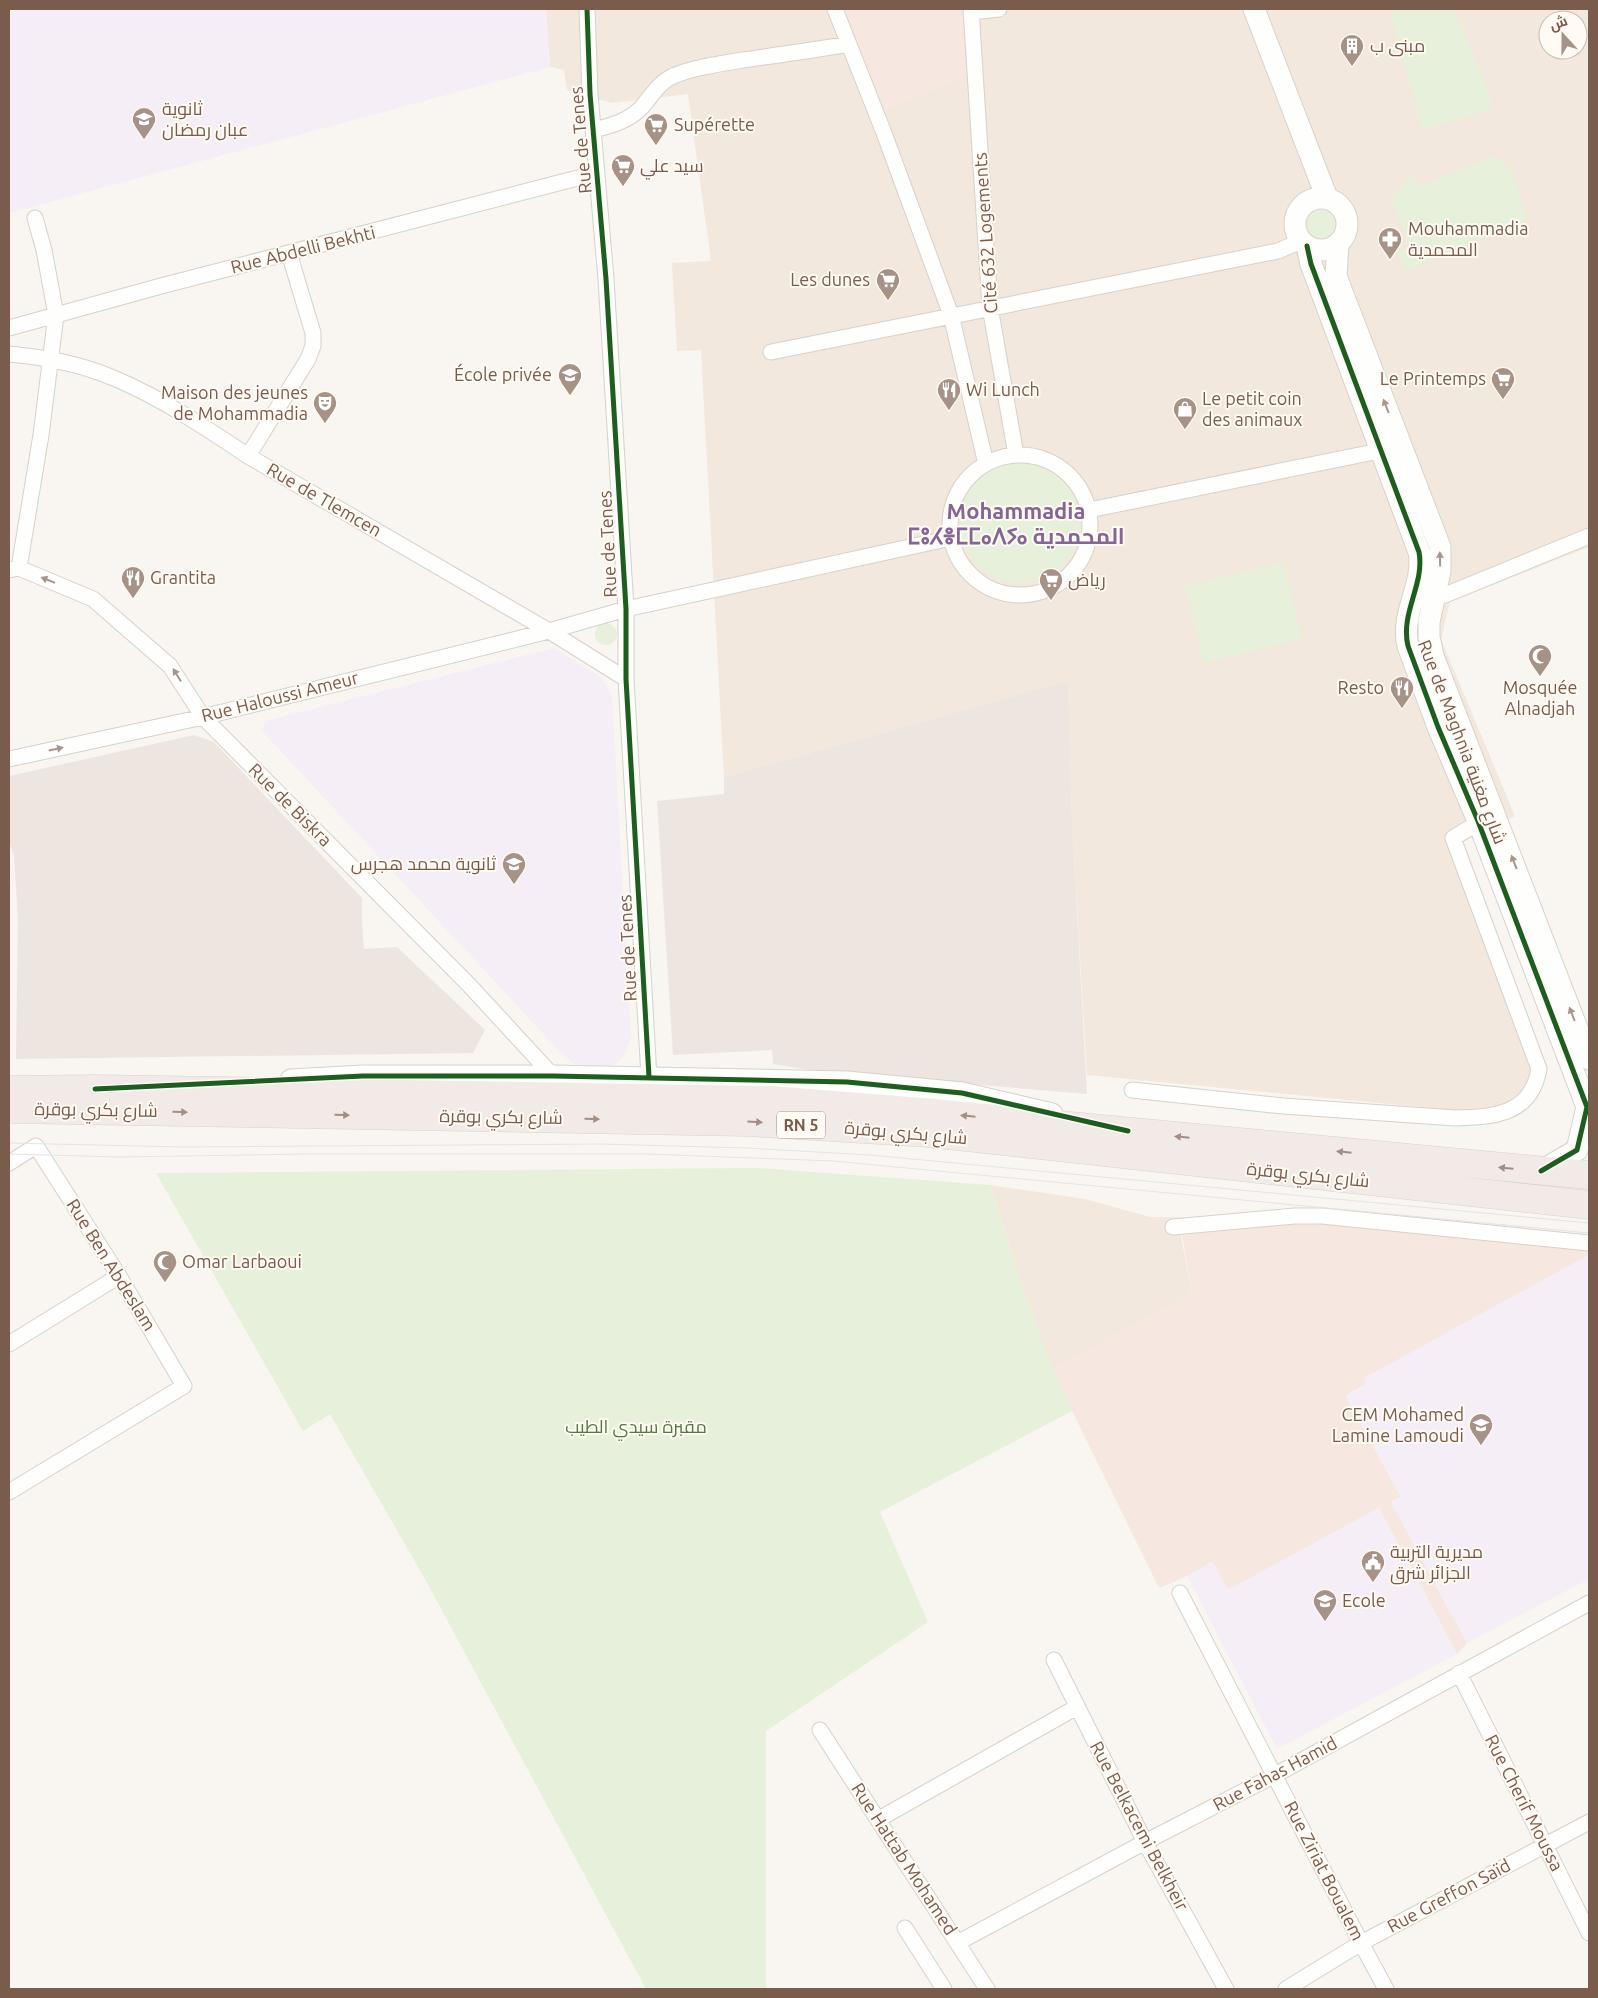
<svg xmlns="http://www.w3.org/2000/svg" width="1598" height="1998" font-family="Ubuntu,Cairo,'Noto Sans Tifinagh',sans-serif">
<rect width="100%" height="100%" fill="#f9f5f0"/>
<!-- residential -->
<path fill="#f2e8de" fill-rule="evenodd" d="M546,9H1589V547L1450,602L1441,639L1515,816L1451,848L1534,1068L1523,1095L1504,1106L1453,1110L1087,1075L1072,821L1068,681L724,777L701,350L677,351L672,263L711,261L688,94L612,103L567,90L564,70L550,67ZM1548,20H1578V50H1548Z
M990,1185L1085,1199L1150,1217H1177L1192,1293L1052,1370L1021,1283Z"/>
<!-- commercial -->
<path fill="#f6e8e1" d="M845,9H963L966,78L883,111Z
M1324,1221L1589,1248V1255L1365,1378L1367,1383L1346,1396L1401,1497L1391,1502L1467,1643L1457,1654L1379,1508L1228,1590L1212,1562L1187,1576L1159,1588L1052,1370L1192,1293L1182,1235L1294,1222Z"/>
<!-- industrial -->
<path fill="#ede5e0" d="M1068,681L1072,821L1087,1094L817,1071L773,1064L772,1050L673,1055L657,801L724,794V777Z
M194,735L214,742L362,898V923L364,949L397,947L485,1030L473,1053L16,1059L18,919L14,856L9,842V776Z"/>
<!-- education -->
<path fill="#f6eef6" d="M9,9H546L550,67L9,213Z
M554,648L601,677L612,695L631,1038L626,1052L618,1062L604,1070L578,1067L561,1053L262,731L265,721Z
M1589,1255V1579L1467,1643L1391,1502L1401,1497L1346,1396L1366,1383L1364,1378Z
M1379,1508L1457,1654L1277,1749L1187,1576L1213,1562L1228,1590Z"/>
<!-- green -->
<path fill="#e7f0db" d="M1390,9H1454L1492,100L1489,110L1422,130Z
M1494,156L1511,169L1528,220L1405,271L1396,251L1410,247L1392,201L1407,178L1413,175L1418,187Z
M1301 224a19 19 0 1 1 38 0a19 19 0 1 1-38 0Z
M960 523a60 60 0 1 1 120 0a60 60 0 1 1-120 0Z
M1283,562L1302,639L1204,663L1185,586Z
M595 634a11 11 0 1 1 22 0a11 11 0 1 1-22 0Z
M758,1168L990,1185C1014,1262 1037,1338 1072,1411L880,1512L928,1622L766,1731V1989H646L425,1579L330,1414L303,1431L156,1173Z"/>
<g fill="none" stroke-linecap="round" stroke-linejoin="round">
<!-- street casing -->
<g stroke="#d7d1cb" stroke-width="17">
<path id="street" d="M587,9L590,94L606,279L626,609V679L649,1077
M835,9L884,133L951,315L986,464
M971,9L990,307L1016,455
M971,12L999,9
M593,130C611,126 628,121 641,108C652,96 658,83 673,76C695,67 720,64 743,60C778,55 814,50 849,44
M9,328L161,286L597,173
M771,352L1278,251L1301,241
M9,354C43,357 84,365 116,379C161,398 208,429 248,456L549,631L626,679
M950 525a70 70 0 1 1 140 0a70 70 0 1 1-140 0Z
M248,456L308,359L313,346V333L289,253
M1089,510L1389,449
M19,568L41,435L56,315L44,250L35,218
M9,570L19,568L93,599L170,666L203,717L470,986L553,1076
M1427,594L1445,595L1589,536
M9,759L203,717L549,631L626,609L951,538
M1132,1090L1283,1106L1455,1118C1494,1117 1531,1115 1539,1069L1453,838L1486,818
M9,1163L36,1146L119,1276L184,1386L9,1492
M1173,1227L1295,1216H1322L1589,1243
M9,1344L119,1276
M1180,1593L1361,1943L1386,1989
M1054,1660L1145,1842L1226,1989
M1459,1673L1589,1933
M820,1730L987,1989
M879,1819L1077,1707
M905,1928L944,1989
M959,1942L1145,1842L1275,1775L1589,1603
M1286,1989L1361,1943L1589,1822"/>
</g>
<!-- secondary casing -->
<g stroke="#d9d2cb" stroke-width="23">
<path id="secondary" d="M1254,9L1327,198
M1295 224a26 26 0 1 1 52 0a26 26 0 1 1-52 0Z
M1338,244L1336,276L1440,547V571L1429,622V637L1433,656L1589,1059
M1307,246L1311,264L1419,552C1425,584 1400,613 1408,646L1438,727L1478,821L1587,1107L1577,1150L1541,1171
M291,1080L363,1076H553L847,1082L962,1093L1052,1114"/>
</g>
<!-- highway casing -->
<g stroke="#dad1cc" stroke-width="29">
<path id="highway" d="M9,1090L95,1089L770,1100L934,1113L1589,1175
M9,1109L746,1122L929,1133L1589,1205"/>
</g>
<!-- street -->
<use href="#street" stroke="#fefefd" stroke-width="15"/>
<!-- secondary -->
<use href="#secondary" stroke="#fefefd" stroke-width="21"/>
<!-- highway -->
<use href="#highway" stroke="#f2eae7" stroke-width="28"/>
<!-- tram -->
<path stroke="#e6e3e7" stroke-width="1" d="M9,1143L183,1147L601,1144L747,1148L870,1155L1589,1223
M9,1154L120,1157L309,1154H648L833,1161L1589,1233"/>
<!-- cycleway casing -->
<g stroke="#fffaf3" stroke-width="8">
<path id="cycleway" d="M587,9L590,94L606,279L626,609V679L649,1077
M1307,246L1311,264L1419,552C1425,584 1400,613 1408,646L1438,727L1478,821L1587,1107L1577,1150L1541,1171
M95,1089L363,1076H553L847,1082L962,1093L1128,1131"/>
</g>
<!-- cycleway -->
<use href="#cycleway" stroke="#1b5e20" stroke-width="5"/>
</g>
<!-- one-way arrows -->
<defs><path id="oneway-solid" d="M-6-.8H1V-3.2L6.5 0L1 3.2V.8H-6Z" transform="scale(1.25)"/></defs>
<g fill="#a8958b">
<use href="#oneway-solid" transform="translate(1386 406) rotate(-111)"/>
<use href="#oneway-solid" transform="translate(1440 559) rotate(-91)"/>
<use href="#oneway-solid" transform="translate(48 580) rotate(-158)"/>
<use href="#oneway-solid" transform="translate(177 675) rotate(-122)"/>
<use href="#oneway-solid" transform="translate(56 749) rotate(-12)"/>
<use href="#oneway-solid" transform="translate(1514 862) rotate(-111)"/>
<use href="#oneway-solid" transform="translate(1572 1014) rotate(-111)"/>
</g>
<g fill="#a48e83">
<use href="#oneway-solid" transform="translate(180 1112) rotate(1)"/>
<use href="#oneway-solid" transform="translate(342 1115) rotate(1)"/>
<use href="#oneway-solid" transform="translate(968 1116) rotate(-174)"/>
<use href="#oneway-solid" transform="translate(592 1119) rotate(1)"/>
<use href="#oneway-solid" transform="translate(755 1122) rotate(4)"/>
<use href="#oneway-solid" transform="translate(1182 1137) rotate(-174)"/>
<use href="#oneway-solid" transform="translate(1344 1152) rotate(-174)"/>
<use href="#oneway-solid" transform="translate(1506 1168) rotate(-175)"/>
</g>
<!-- icons -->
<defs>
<g id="building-pin" transform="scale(1.25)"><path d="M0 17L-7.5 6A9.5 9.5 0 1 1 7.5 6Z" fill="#a69286" stroke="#fffaf3"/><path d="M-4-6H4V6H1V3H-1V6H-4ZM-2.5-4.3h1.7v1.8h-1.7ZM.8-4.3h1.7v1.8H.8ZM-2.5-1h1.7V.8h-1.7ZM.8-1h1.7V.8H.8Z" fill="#fff"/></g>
<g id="school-pin" transform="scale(1.25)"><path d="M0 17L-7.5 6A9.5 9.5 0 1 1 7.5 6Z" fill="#a69286" stroke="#fffaf3"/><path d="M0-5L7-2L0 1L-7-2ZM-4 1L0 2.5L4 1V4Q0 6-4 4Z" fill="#fff"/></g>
<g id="supermarket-pin" transform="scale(1.25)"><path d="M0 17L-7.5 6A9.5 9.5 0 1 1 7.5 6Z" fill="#a69286" stroke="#fffaf3"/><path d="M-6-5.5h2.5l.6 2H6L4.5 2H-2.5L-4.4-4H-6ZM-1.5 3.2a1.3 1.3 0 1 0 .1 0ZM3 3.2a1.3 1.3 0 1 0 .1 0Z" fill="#fff"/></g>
<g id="pharmacy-pin" transform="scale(1.25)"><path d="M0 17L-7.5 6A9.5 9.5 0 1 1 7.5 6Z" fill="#a69286" stroke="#fffaf3"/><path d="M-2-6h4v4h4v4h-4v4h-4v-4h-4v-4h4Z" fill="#fff"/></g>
<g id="university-pin" transform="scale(1.25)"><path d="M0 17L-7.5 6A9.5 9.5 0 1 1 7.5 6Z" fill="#a69286" stroke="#fffaf3"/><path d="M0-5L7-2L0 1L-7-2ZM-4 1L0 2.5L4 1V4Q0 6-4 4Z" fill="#fff"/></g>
<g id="restaurant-pin" transform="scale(1.25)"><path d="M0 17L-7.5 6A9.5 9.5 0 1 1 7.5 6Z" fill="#a69286" stroke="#fffaf3"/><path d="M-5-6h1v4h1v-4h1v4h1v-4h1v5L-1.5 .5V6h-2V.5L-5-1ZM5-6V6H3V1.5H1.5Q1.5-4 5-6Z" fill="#fff"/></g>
<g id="theatre-pin" transform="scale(1.25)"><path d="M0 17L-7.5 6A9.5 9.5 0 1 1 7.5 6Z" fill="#a69286" stroke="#fffaf3"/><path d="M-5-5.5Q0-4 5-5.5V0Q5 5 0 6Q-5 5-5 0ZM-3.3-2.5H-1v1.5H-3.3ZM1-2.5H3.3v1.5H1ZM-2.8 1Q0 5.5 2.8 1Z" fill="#fff"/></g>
<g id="shop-pin" transform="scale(1.25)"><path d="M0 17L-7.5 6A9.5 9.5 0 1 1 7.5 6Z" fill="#a69286" stroke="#fffaf3"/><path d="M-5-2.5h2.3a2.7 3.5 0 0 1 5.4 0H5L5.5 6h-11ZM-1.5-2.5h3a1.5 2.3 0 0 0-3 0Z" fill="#fff"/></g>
<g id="mosque-pin" transform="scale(1.25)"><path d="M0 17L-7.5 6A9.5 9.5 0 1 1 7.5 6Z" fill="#a69286" stroke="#fffaf3"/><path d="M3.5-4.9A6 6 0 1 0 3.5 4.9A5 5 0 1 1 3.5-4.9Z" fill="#fff"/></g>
<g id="civic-pin" transform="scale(1.25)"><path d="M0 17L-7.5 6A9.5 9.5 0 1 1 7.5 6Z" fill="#a69286" stroke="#fffaf3"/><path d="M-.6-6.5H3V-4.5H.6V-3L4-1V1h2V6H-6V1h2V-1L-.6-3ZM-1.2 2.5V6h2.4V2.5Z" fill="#fff"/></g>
</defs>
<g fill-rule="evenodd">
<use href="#building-pin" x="1352" y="46"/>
<use href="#school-pin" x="144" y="119"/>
<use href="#supermarket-pin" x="656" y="125"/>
<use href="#supermarket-pin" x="623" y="166"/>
<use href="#pharmacy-pin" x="1390" y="239"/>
<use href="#supermarket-pin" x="888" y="280"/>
<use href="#university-pin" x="570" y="375"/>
<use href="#supermarket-pin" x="1503" y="379"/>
<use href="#restaurant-pin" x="949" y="390"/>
<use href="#theatre-pin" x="325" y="403"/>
<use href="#shop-pin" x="1185" y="409"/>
<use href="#restaurant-pin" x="133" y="578"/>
<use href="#supermarket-pin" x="1051" y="580"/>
<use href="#mosque-pin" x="1540" y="656"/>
<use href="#restaurant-pin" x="1402" y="688"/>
<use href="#school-pin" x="514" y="864"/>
<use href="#mosque-pin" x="165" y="1262"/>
<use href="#school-pin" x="1481" y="1425"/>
<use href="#civic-pin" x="1373" y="1562"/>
<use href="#school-pin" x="1325" y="1601"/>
</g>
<g text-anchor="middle" stroke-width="4" stroke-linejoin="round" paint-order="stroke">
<!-- shield labels -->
<rect fill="#fffaf3" stroke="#a28b7f" stroke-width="1" x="777" y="1111.5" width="48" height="27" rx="4"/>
<g font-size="16" font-weight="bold" fill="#7a5c4d">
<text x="801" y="1131">RN 5</text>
</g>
<!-- poi labels -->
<g font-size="18" fill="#7a5c4d" stroke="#fffaf3" text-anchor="start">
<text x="1370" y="52">مبنى ب</text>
<text x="162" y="115">ثانوية<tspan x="162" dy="21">عبان رمضان</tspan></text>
<text x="674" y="131">Supérette</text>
<text x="640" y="172">سيد علي</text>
<text x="1408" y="235">Mouhammadia<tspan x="1408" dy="21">المحمدية</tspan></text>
<text x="870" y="286" text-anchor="end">Les dunes</text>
<text x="552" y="381" text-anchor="end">École privée</text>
<text x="1486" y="385" text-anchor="end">Le Printemps</text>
<text x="966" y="396">Wi Lunch</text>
<text x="308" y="399" text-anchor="end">Maison des jeunes<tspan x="308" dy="21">de Mohammadia</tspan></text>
<text x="1202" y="405">Le petit coin<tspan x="1202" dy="21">des animaux</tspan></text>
<text x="150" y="584">Grantita</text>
<text x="1068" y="586">رياض</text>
<text x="1384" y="694" text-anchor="end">Resto</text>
<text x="1540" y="694" text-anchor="middle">Mosquée<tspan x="1540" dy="21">Alnadjah</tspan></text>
<text x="496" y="870" text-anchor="end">ثانوية محمد هجرس</text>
<text x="182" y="1268">Omar Larbaoui</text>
<text x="1464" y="1421" text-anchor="end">CEM Mohamed<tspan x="1464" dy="21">Lamine Lamoudi</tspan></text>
<text x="1390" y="1558">مديرية التربية<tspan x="1390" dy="21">الجزائر شرق</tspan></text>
<text x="1342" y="1607">Ecole</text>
</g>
<!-- street labels -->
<g font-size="18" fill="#7a5c4d" stroke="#fffaf3">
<text transform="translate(581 140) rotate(-95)" y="6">Rue de Tenes</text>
<text transform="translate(986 233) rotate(-94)" y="6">Cité 632 Logements</text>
<text transform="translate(303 250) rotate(-14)" y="6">Rue Abdelli Bekhti</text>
<text transform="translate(324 500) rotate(30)" y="6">Rue de Tlemcen</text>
<text transform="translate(608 544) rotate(-93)" y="6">Rue de Tenes</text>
<text transform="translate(280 697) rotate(-14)" y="6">Rue Haloussi Ameur</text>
<text transform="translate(1462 742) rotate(69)" y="6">Rue de Maghnia شارع مغنية</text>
<text transform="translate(290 805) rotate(45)" y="6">Rue de Biskra</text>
<text transform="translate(628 948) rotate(-93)" y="6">Rue de Tenes</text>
<text transform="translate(96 1110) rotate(1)" y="6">شارع بكري بوقرة</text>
<text transform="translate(501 1117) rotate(1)" y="6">شارع بكري بوقرة</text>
<text transform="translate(906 1133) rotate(5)" y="6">شارع بكري بوقرة</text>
<text transform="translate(1308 1175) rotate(6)" y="6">شارع بكري بوقرة</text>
<text transform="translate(111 1265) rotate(58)" y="6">Rue Ben Abdeslam</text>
<text transform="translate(1275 1774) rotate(-28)" y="6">Rue Fahas Hamid</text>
<text transform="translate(1524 1803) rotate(63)" y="6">Rue Cherif Moussa</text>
<text transform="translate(1139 1826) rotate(62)" y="6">Rue Belkacemi Belkheir</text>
<text transform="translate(904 1859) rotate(57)" y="6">Rue Hattab Mohamed</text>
<text transform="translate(1324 1871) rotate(63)" y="6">Rue Ziriat Boualem</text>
<text transform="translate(1449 1896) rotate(-28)" y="6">Rue Greffon Saïd</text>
</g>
<!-- park labels -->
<g font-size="18" fill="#537a41" stroke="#fffaf3">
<text x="636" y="1433">مقبرة سيدي الطيب</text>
</g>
<!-- district labels -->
<g font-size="22" font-weight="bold" fill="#846695" stroke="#fffaf3">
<text x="1016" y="519">Mohammadia<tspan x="1016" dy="25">ⵎⵓⵃⴻⵎⵎⴰⴷⵢⴰ المحمدية</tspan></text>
</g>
</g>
<!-- border -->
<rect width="1598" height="1998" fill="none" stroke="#7a5c4d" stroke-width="20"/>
<!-- north arrow -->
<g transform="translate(1563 35) rotate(339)"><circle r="24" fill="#fffaf3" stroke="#cabbb1"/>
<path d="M0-4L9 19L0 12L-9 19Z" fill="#a69286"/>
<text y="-8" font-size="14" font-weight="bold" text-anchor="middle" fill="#7a5c4d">ش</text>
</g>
</svg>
